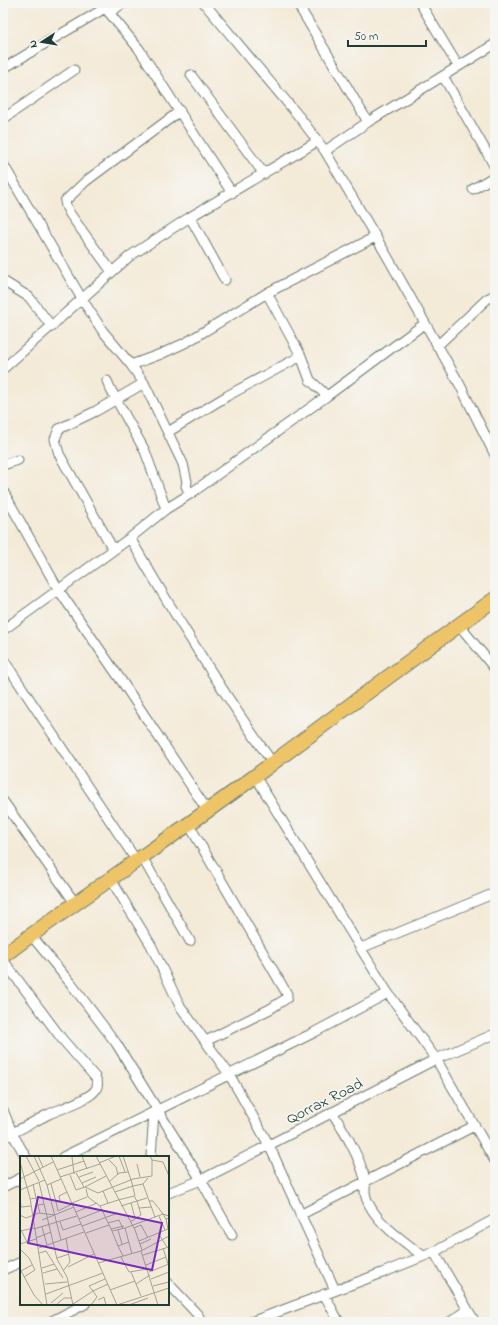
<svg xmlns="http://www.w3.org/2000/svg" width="498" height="1325" font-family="'Indie Flower',sans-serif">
<rect width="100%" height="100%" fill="#f6f6f2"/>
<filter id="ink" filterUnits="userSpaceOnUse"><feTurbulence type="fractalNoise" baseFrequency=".025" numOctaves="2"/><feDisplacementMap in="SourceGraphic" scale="8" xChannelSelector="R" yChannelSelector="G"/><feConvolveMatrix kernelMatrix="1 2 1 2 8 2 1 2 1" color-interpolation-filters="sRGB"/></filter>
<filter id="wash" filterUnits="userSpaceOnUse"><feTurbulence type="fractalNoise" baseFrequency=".012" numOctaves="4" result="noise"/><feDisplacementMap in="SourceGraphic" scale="16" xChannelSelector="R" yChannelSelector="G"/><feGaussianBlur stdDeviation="0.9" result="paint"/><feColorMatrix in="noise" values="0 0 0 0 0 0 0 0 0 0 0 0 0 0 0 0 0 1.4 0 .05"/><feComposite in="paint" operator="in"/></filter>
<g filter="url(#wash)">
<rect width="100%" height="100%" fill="#f4ead8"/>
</g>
<g filter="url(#ink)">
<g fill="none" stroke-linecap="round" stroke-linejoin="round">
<!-- street casing -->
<g stroke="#6a7a6d" stroke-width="11">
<path id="street" d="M101,3L139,49L232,193
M204,3L301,119L325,151L387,256L460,385L495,455
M297,3L368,122
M420,3L458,66
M109,13L123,3
M4,68L105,8
M191,75L264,174
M443,76L495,167
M3,119L74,70
M325,151L368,122L495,44
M3,164L82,299L102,330L131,365L161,354L187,342L267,293L375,237
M473,189L495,176
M190,217L225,280
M112,272L70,214L66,206L65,201L86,181L180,111
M3,281L29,297L52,327
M267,293L301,356L310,380L327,396L424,324
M437,346L487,299L495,295
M3,369L130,256L190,217L318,141
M107,381L111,390L145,451L166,509
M168,432L227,396L301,356
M3,465L18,460
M3,491L58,589L125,686L207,810
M190,494L327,396
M130,538C174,614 221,690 272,762
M113,549L59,454L55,439L59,429L96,411L144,383
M459,625L495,669
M3,630L130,538L166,509L190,494L186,486L187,482L183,464L144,383L131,365
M3,659L136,860
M255,776L388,993L436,1059L495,1161
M3,801L75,903
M188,823L287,994V998L284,1000L270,1009L206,1041
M142,857L190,941
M110,878L151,945L180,1006L229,1074L269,1145L335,1290
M31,935L72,985L116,1043L201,1180L232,1235
M361,948L495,893
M3,960L62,1039L95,1077C97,1081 99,1084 96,1089C91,1099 60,1109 49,1114C37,1120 25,1127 12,1133L26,1157
M3,1110L12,1133L3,1138
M332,1112C345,1133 359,1155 365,1179C366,1183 365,1187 365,1191C365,1197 368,1203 371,1208C383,1228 405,1242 423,1256
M63,1157L313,1033L388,993
M151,1157L154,1112
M3,1187L21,1178
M168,1193L201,1180L436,1059L495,1034
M300,1215L474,1126
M434,1252L475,1322
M3,1270L21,1262
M168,1283L197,1314L202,1322
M324,1294L339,1322
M50,1322L85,1304
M251,1322L382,1273L434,1252L495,1219
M450,1322L468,1310"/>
</g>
<!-- primary casing -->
<g stroke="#6a7a6d" stroke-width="16">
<path id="primary" d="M3,956C85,894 172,838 254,777C334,717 414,657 495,599"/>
</g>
<!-- street -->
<use href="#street" stroke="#fff" stroke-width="9"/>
<!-- primary -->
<use href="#primary" stroke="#eec469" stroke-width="14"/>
</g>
</g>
<g text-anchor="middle" stroke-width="3.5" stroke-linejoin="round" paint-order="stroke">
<!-- street labels -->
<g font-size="16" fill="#1f3d34" stroke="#f6f6f2">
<text transform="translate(324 1100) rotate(-27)" y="6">Qorrax Road</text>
</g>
</g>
<!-- overview -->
<g transform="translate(20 1156)">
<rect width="149" height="149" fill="#f4ead8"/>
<path fill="none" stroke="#9fa596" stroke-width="1" d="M6,0L19,25M14,0L27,29L41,84M18,0L23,11M31,0L97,149M62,0L67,13M76,0L115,74L122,94M99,0L105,16M103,0L111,24M52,1L54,18M89,4L96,11L98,19M132,4L143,6L149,20M0,6L10,42L27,149M79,7L96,0M117,8L120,21M37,14L64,5M56,17L64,31M50,19L56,34L65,31L78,37L113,23L132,20V4L130,0M40,21L80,8M59,21L73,16M0,23L33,6M111,23L115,40M19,26L24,48M89,26L99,17L108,16M62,27L76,21M13,28L16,42M31,28L36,46L40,45L39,40L47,36M123,28L135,61M27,29L41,23M113,30L123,28L128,22M65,31L86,20M66,33L68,41L80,50M0,34L25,24M83,35L88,47M95,36L113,30M0,39L1,51L11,50M10,43L16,42L20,57M129,45H133L143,58L149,60M36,46L38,55L52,48M52,47L67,41M111,47L115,62M18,49L24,48L37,103L47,121L53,149M101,50L117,45L119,52L131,51M82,54L92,75L105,72M56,56L77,47M0,59L6,62L19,57L34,59M139,60L145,74M59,63L82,54L80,50L98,44L114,40L117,45L127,42M22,64L54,51M40,66L43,74L61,68M110,66L121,59L119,52M88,67L99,64L103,73M62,70L98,57M22,71L27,89M114,72L121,69L128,82M14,73L57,60M91,73L104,70M1,74L7,86M98,74L102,88M0,75L14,72M92,75L98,90M66,77L89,69M138,77L147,91M16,82L31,76M119,85L148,73L146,63L149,62M0,88L16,83M120,88L131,83M19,92L64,76M143,92L148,108M0,93L9,102L15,114L4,121M121,95L138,149M19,97L26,95L43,122M112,98L105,72L143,58L146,63M123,99L149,91M103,100L98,90L109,86M101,101L109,116L128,113M37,102L49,98M78,107L121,95L149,80M126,109L146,101M48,111L74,98M22,112L34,108M0,113L14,139L23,149M1,115L12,109M43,115L50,106L46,82M111,116L121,140M129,116L149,108M23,117L37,113M131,123L149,116M25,128L47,126M116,128L130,119M133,130L149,126M90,134L115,125M26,138L83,117M78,144L84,141L86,149M31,147L43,137M53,148L73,135L69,130L85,123M36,149L44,142H51M71,149L77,141L73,135L88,128M97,149L149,132M109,149L128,142"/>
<path fill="#7b2cbf" fill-opacity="0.15" stroke="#7b2cbf" stroke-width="2" d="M18,41L142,67L132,114L8,87Z"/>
<rect width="149" height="149" fill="none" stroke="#1f3d34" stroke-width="2"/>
</g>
<!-- margin -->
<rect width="498" height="1325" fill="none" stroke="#f6f6f2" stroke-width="16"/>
<!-- north arrow -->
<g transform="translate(42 42) rotate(258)" stroke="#f6f6f2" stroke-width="3" paint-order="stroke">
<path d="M0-3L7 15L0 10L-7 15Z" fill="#1f3d34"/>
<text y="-6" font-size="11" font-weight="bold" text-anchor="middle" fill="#1f3d34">N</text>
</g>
<!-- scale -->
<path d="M348 40v6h78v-6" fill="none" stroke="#1f3d34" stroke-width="2"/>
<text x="354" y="40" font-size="12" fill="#1f3d34" stroke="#f6f6f2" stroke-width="3" paint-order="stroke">50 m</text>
</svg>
